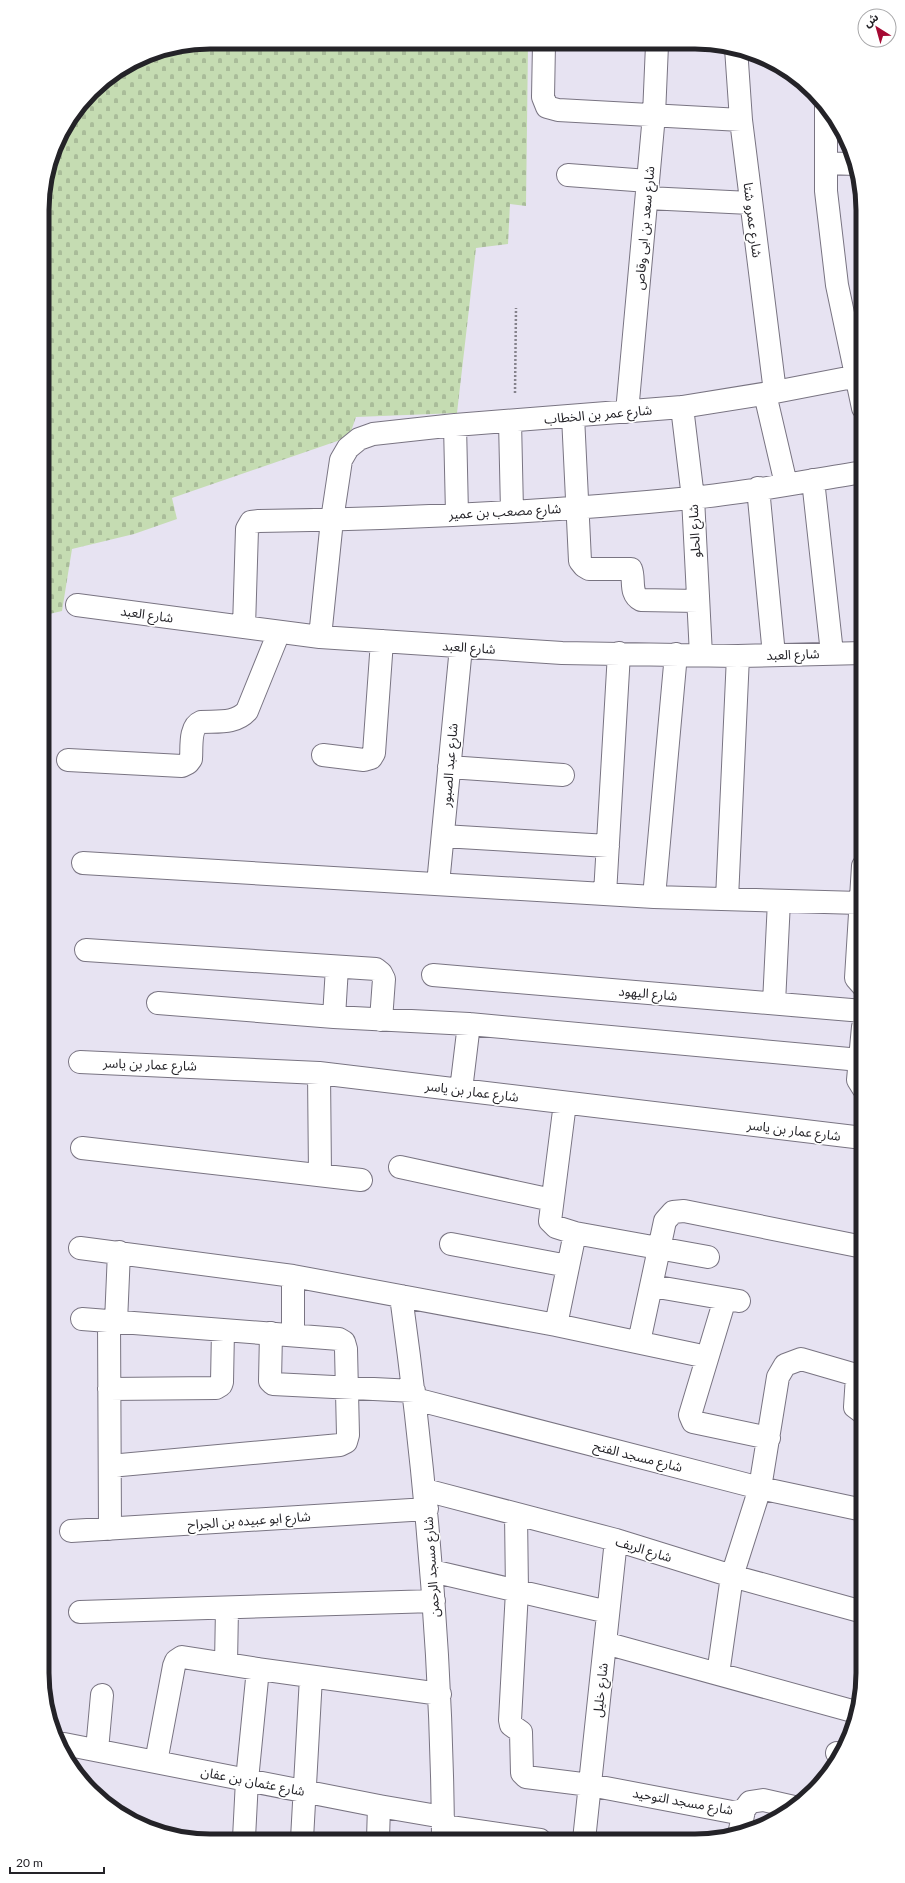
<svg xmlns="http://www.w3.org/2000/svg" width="905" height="1883" font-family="Lato,'Noto Sans Arabic',sans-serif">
<defs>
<pattern id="cemetery-stones" width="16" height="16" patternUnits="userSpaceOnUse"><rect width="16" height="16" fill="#c5dcb2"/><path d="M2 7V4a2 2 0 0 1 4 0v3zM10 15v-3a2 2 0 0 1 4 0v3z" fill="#a9bc99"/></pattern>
</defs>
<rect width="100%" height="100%" fill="#e7e3f2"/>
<!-- cemetery -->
<path fill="url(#cemetery-stones)" d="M210,42L528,44L526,206L510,204L508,244L476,248L457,413L356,417L349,437L172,498L177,519L134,534L72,549L62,611L45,615L42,614V199L59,136L99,84L146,55Z"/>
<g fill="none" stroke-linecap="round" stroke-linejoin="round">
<!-- minor casing -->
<g stroke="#797482" stroke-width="24">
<path id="minor" d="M544,44L543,97L547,107L558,110L741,120
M736,48L741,120L775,392
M826,107V191L837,285L863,408
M826,163L856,164
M568,175L648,181
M647,198L750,203
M765,394L786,484
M682,407L693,498L701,655
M627,412L654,115L657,45
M573,416L580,561L584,566L589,569H631C635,579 629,594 641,600L698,601
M510,421L512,511
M455,425L457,514
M813,480L832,653
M758,488L774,655
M77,605L320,637L562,653L738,656L863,653
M244,627L247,529L251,522L259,521C403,519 548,512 691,498C748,493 806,481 863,472
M320,637L332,520L341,460L348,448L359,439L373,434L455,425L682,407L775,392L863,375
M323,755L364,760L371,758L374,753L382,641
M68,760L182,766L188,763L191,759C192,748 189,727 201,722C218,721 235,724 247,711L279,632
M449,767L563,775
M443,836L608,846
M83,863L654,897L860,903
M438,884L461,647
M605,894L619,653
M654,897L676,654
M727,899L738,656
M86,950L376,969L381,973L384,979L381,1020
M433,975L863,1011
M863,986L856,978L863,866
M158,1003L334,1017L469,1024L860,1060
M774,1003L779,901
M334,1017L337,967
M80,1062L319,1073L863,1138
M319,1073L320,1175
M863,1088L858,1080L863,1027
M461,1090L469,1024
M565,1103L550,1221L556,1227L575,1233L708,1257
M82,1148L361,1180
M400,1167L552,1200
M451,1244L568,1266
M80,1248L293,1276L556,1325L707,1357
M293,1276V1335
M652,1286L739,1301
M401,1296C426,1477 442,1657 443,1839
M725,1299L690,1415L693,1422L769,1438
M82,1319L339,1339L344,1342L346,1349L348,1435L346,1442L340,1445L110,1466
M109,1321L110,1529
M116,1322L119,1252
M556,1325L575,1233
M271,1333L270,1381L273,1384L414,1391
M639,1342L665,1221L673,1212L684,1211L863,1247
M857,1376L855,1407L863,1413
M109,1389L216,1388L221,1385L222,1382L223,1330
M415,1399L760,1488L863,1510
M425,1490L616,1540L732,1576L863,1612
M516,1514L517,1591L510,1720L511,1725L521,1732L522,1773L526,1777L590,1785L732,1812L744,1810L750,1802L763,1800L794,1807
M71,1531L427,1509
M432,1571L608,1612
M80,1612L434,1601
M605,1643L856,1712
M226,1664L227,1608
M718,1674L732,1576L760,1488L778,1377L785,1365L801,1359L863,1377
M64,1744L379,1806L443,1817
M97,1750L102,1695
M837,1753L840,1754
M156,1762L174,1666L176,1661L182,1657L258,1669L440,1694
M443,1826L540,1840
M739,1835L744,1810
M244,1838L247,1780L258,1669
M302,1839L311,1677
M378,1839L379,1806
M584,1840L616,1540"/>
</g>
<!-- path -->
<path stroke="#85828c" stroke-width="2.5" stroke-dasharray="2 2" stroke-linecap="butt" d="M515,393L516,308"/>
<!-- minor -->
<use href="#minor" stroke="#fff" stroke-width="22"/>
</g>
<g text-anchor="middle" stroke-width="3.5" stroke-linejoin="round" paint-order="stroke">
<!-- street labels -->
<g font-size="13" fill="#242328" stroke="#fff">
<text transform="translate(753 220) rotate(83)" y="5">شارع عمرو شتا</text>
<text transform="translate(644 228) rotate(-85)" y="5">شارع سعد بن ابى وقاص</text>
<text transform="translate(598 414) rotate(-5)" y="5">شارع عمر بن الخطاب</text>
<text transform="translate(505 511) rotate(-3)" y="5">شارع مصعب بن عمير</text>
<text transform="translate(694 531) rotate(-93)" y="5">شارع الحلو</text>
<text transform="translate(147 614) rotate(8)" y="5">شارع العبد</text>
<text transform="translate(469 647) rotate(4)" y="5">شارع العبد</text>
<text transform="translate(793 654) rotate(-2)" y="5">شارع العبد</text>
<text transform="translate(449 765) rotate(-85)" y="5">شارع عبد الصبور</text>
<text transform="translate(648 993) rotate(5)" y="5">شارع اليهود</text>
<text transform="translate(150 1064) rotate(2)" y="5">شارع عمار بن ياسر</text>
<text transform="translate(472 1091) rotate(7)" y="5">شارع عمار بن ياسر</text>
<text transform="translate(794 1130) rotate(7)" y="5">شارع عمار بن ياسر</text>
<text transform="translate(638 1456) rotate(14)" y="5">شارع مسجد الفتح</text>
<text transform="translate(249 1520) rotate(-4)" y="5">شارع ابو عبيده بن الجراح</text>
<text transform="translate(644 1549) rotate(17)" y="5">شارع الريف</text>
<text transform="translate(431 1567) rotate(-94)" y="5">شارع مسجد الرحمن</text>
<text transform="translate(600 1690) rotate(-84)" y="5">شارع خليل</text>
<text transform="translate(253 1781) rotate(11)" y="5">شارع عثمان بن عفان</text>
<text transform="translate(683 1801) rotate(10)" y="5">شارع مسجد التوحيد</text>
</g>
</g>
<!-- crop -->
<path d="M0 0H905V1883H0ZM210 49H695A161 161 0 0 1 856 210V1673A161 161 0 0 1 695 1834H210A161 161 0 0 1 49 1673V210A161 161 0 0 1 210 49Z" fill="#fff" fill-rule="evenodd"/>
<path fill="none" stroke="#242328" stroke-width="5" d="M210 49H695A161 161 0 0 1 856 210V1673A161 161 0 0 1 695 1834H210A161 161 0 0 1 49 1673V210A161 161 0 0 1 210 49Z"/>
<!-- north arrow -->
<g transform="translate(877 28) rotate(323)"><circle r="19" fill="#ffffff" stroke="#a7a7a9"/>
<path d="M0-3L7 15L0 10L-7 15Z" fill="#a50933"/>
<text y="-6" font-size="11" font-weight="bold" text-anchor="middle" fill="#242328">ش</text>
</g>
<!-- scale -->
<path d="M10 1867v6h94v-6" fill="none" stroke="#242328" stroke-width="2"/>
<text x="16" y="1867" font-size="12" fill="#242328" stroke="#ffffff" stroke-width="3" paint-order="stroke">20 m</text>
</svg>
